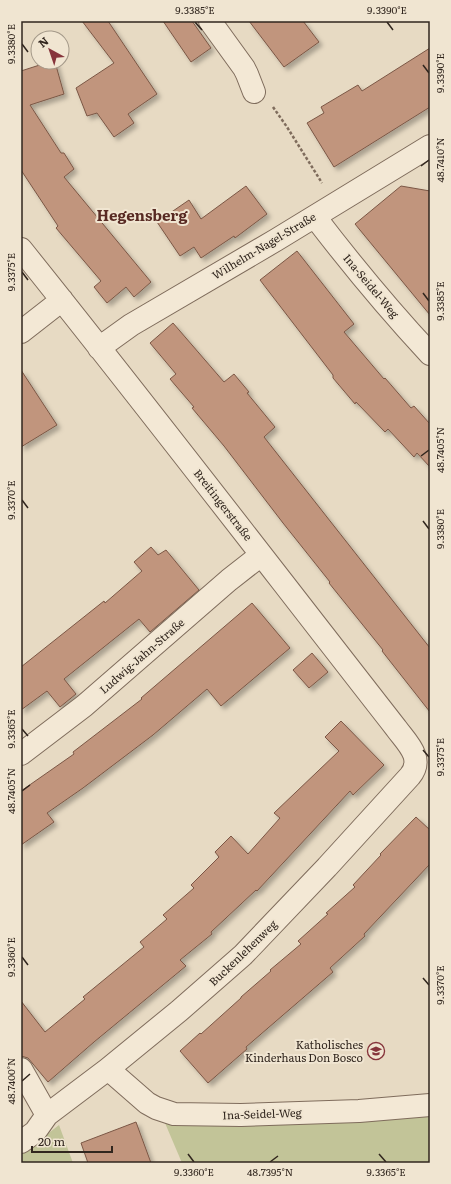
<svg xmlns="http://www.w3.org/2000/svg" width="451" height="1184" font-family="Literata,serif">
<defs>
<filter id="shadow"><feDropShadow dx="3.5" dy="3.5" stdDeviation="2" flood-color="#0004"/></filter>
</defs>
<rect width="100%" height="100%" fill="#e7dac3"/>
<!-- green -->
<path fill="#c2c498" d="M430,1115V1163H182L165,1123L224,1124Z
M59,1125L73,1163H21V1150L36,1143Z"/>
<!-- building -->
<path fill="#c1957d" stroke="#7b5745" filter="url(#shadow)" d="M82,21H108L157,94L128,114L134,123L114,137L97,113L87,116L76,88L114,63Z
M163,21H192L211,48L191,62Z
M249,21H303L319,42L284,67Z
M430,48V107L334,167L307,123L324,113L321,107L358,85L362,91Z
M49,62H55L64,94L30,105L61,153H64L74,169L64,177L151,282L134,297L126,287L107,303L94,287L101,281L56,228L58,226L21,170V71Z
M246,186L267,214L235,238L234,236L201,258L194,247L180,256L157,222L189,200L201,219Z
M401,186L430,191V315L355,224Z
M297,251L354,324L344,332L384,379L385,378L411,408L414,406L430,424V467L417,453L414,457L388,429L385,432L356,402L355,404L333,378V375L260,280Z
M173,323L224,382L234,374L249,392L247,393L275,427L264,437L430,648V712L382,651L383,650L329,583L330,582L283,523L224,446L192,408L194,407L170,379L176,374L150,343Z
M21,370L57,425L21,447Z
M151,547L158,555L166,550L199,590L150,632L139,619L64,679L76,694L60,707L47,691L21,710V667L104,601L105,603L142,571L134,562Z
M252,603L290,648L221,706L207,689L153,735L83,788L47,813L54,822L21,845V791L74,754L73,752L142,699L141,698Z
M312,653L328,672L309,688L293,670Z
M341,721L384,765L353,795L350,791L257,891L256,890L211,932L212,934L180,960L186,966L94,1042L48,1082L28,1058L21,1056V1001L45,1032L85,999L83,997L144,947L140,942L167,919L163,915L194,888L191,885L219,857L215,852L231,836L248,854L280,818L274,813L339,751L325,737Z
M416,817L430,830V864L364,934L365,936L330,968L333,972L246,1047L247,1049L208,1083L180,1051L200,1033L201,1034L241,998V997L271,971L270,970L301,944L298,941L328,914L326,913L355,887L353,885L381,855L380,854Z
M136,1122L151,1163H88L81,1143Z"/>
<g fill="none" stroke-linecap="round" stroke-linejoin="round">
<!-- minor casing -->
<g stroke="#7f6c5c" stroke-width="24">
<path id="minor" d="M210,21L244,68L247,74L254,92
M315,217C351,264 389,310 430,354
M21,249C148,407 271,568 396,728C406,742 425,758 410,776L327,867L243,955L179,1011L108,1069L47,1115L35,1132L21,1142
M21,332L62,300
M99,348L131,325L276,240L430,146
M21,754L84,706L229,580L261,555
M21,1069L47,1115
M108,1069L147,1103L156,1108L174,1114L241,1115L359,1111L430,1105"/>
</g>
<!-- path -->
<path stroke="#7f6c5c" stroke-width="2.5" stroke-dasharray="3 2" stroke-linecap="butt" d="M273,107L287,127L322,183"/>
<!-- minor -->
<use href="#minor" stroke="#f3e8d5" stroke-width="22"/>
</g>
<!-- ticks -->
<path fill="none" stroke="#31261e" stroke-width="1.5" d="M195,22L202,30M387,22L393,30M22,44L28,52M423,65L429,73M421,166L429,160M22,272L28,280M423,293L429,301M421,456L429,450M22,500L28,508M423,521L429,529M22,729L28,736M423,750L429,757M22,791L30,785M22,957L28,965M423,978L429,985M22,1081L30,1074M188,1154L194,1162M379,1154L386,1162M270,1162L278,1156"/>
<!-- icons -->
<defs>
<g id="school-ring" transform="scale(0.9)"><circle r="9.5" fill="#f0e5d1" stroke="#86343b" stroke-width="1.5"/><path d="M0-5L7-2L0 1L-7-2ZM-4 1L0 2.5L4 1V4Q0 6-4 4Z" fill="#86343b"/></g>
</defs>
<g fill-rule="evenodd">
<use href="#school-ring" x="376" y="1051"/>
</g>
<g text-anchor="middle" stroke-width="4" stroke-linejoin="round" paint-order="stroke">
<!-- street labels -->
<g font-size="11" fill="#31261e" stroke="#f0e5d1">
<text transform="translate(264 246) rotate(-31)" y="4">Wilhelm-Nagel-Straße</text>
<text transform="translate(371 286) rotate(50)" y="4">Ina-Seidel-Weg</text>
<text transform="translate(223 505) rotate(52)" y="4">Breitingerstraße</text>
<text transform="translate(142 656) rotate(-41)" y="4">Ludwig-Jahn-Straße</text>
<text transform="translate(243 953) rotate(-44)" y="4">Buckenlehenweg</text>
<text transform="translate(262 1114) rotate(-2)" y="4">Ina-Seidel-Weg</text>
</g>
<!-- poi labels -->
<g font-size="11" fill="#31261e" stroke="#f0e5d1" text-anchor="end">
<text x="363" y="1049">Katholisches<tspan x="363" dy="13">Kinderhaus Don Bosco</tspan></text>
</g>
<!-- district labels -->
<g font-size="15" font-weight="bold" fill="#582a23" stroke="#f0e5d1">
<text x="142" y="221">Hegensberg</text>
</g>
</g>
<!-- border -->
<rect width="451" height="1184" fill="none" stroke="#f0e5d1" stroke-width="44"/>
<!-- north arrow -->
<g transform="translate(50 50) rotate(320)"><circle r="19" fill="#f0e5d1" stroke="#a49989"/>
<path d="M0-3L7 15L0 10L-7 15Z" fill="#86343b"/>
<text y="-6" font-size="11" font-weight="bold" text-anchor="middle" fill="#31261e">N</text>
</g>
<!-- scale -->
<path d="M32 1146v6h80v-6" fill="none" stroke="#31261e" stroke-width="2"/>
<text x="38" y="1146" font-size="12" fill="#31261e" stroke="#f0e5d1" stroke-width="3" paint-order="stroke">20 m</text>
<rect x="22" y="22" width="407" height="1140" fill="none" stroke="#31261e" stroke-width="1.5"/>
<g font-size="10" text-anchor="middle" fill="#31261e">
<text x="195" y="14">9.3385°E</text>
<text x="387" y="14">9.3390°E</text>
<text transform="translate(11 44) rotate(-90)" y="4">9.3380°E</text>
<text transform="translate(440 73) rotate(-90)" y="4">9.3390°E</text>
<text transform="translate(440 160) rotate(-90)" y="4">48.7410°N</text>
<text transform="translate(11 272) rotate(-90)" y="4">9.3375°E</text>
<text transform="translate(440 301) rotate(-90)" y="4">9.3385°E</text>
<text transform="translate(440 450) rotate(-90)" y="4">48.7405°N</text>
<text transform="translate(11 500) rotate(-90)" y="4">9.3370°E</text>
<text transform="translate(440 529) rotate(-90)" y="4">9.3380°E</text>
<text transform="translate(11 729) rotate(-90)" y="4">9.3365°E</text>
<text transform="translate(440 757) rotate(-90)" y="4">9.3375°E</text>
<text transform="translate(11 791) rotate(-90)" y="4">48.7405°N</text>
<text transform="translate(11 957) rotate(-90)" y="4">9.3360°E</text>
<text transform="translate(440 985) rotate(-90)" y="4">9.3370°E</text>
<text transform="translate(11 1081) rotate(-90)" y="4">48.7400°N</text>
<text x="194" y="1176">9.3360°E</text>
<text x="270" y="1176">48.7395°N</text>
<text x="386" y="1176">9.3365°E</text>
</g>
</svg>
